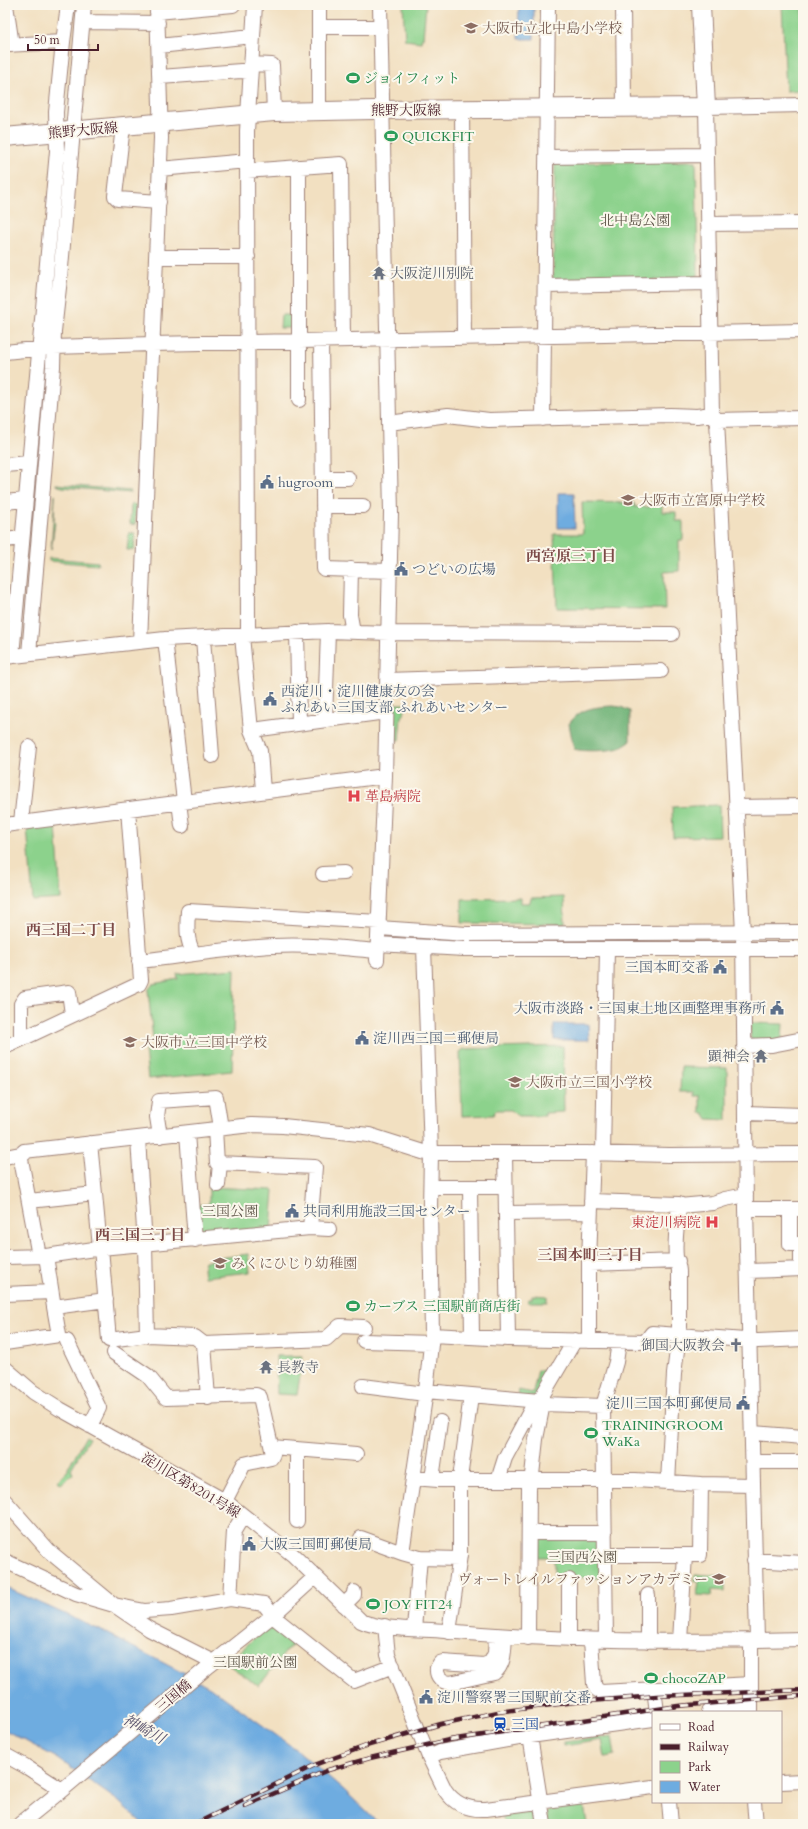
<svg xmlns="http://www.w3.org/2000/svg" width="808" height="1829" font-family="Cardo,'Noto Serif JP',serif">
<rect width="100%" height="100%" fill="#fbf7ec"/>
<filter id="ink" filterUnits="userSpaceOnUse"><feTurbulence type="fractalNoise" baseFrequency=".025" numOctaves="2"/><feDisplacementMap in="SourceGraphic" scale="8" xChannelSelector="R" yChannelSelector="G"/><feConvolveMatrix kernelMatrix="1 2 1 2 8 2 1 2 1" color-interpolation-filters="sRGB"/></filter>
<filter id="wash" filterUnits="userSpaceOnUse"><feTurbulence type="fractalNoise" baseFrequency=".012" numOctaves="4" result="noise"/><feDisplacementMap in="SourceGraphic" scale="16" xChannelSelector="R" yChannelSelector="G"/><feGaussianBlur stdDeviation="0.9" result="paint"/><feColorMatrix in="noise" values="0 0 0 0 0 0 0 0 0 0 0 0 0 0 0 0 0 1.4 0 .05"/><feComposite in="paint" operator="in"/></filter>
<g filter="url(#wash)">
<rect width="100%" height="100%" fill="#f2e0c1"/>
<!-- green -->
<path fill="#8cd28c" stroke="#6b785c" d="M403,5H426L423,38H422L421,42L405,40Z
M782,5H803V90L786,91Z
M696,161L698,276L694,280H553L555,163Z
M281,315H294V325L291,328H280Z
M56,484L130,491V493L62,487L56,485Z
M55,495L54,521L55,522L51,550Z
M582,502L634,503L635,507H650V502H662V512H676V521H683V540H679V571L664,572L665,609L557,608L554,534H583Z
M131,504L136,505L135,525L130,524Z
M129,533H135L134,550H127Z
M49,558L98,562V565L49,561Z
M395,704H406L404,713L401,717L399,740H394Z
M719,805L720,836L673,837L672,807Z
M56,825L61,899L33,901L27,827Z
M564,897L565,924L462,923V899L521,898V903H530L531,898Z
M235,969L232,1071L148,1079L145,1050L154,1049L148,990L153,984L178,979L177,974Z
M750,1023L783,1024L782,1041L751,1044Z
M563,1046L564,1112L545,1113V1116H518L510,1110H496L493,1115L462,1116L460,1052L464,1049Z
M681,1067L727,1068V1120L708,1119L704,1113H700V1096H694V1092H680Z
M209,1187L274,1190L271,1229L196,1237L194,1205L209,1204Z
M248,1254L250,1272L204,1277L203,1269L205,1261H212V1259Z
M532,1295L547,1296V1302H528V1299H532Z
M276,1356H303L297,1395L277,1394Z
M538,1370L552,1373L539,1396L517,1397L518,1390L533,1393Z
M86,1436L89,1438L71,1469L73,1474L61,1484L58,1481L68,1470V1468Z
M535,1535L602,1536L603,1578L554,1577V1561L551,1557H534Z
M695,1574L723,1576L722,1581L725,1582V1591L712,1590L711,1596L697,1595L699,1581H695Z
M275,1626L294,1641L259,1686L227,1664L266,1627Z
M612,1736L615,1755L605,1757L602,1740L564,1746V1742Z
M584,1805L587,1824H548L547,1813L550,1809Z
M527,1812L534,1815L535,1819L532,1824H504L502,1816Z"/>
<!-- forest -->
<path fill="#71b478" stroke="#5e6a52" d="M613,706L621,707L630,711V742C627,744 623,747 619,748C611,751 582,752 574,749L569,724C580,708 594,707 613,706Z"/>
<!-- water -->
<path fill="#6eace0" stroke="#5c6686" d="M519,5H534V39H518Z
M558,493H574L575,528H558Z
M554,1024H588L589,1040H554Z
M5,1587L100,1630L210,1687L302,1754L344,1790L379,1824H143L118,1801L57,1758L5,1730Z"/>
</g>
<g filter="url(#ink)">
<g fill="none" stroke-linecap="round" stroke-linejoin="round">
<!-- minor casing -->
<g stroke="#9e8076" stroke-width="16">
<path id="minor" d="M6,5L12,45
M623,5L624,108
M157,12L233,5
M83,22L158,23
M319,27H380
M5,45L63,42
M159,46L243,37H252
M251,64L272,65L274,112
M160,77L241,71L250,72
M462,109L464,337
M319,111V5
M123,126L115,196L118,199L159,202
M547,157L707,155
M299,167V400
M160,169L247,161
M247,171L341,164L343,340
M708,224L803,223
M156,257H248
M545,286L709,283
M321,341L324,569L391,571
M5,352L54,347L152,344L803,331
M543,419L548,5
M717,420L803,418
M389,423L448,415L489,420L670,415L697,416L712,414
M5,465L29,463
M323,478H348
M5,502L25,500
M323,506H363
M5,540L22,538
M351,569L350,615L353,632
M297,632L299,724
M248,635L247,131L255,5
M242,636L251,730L260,751L263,791
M203,638L212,756
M165,639L184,801
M140,642L161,138L157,5
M29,654L53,367L54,331L60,279L84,5
M12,656L57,151L56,112L63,42L68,5
M5,657L165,639L328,631L389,633L672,634
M387,680L661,671
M325,720L328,631
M260,729L386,712
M179,802L182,826
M736,807L803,806
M21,822L29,747
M5,825L385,776
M323,874L344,873
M379,928L467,934L803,932
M378,944L464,949H803
M194,954C186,940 187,927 188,911L379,922
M377,960L385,776L391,513L380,5
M139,961C184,956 228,948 273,946C308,944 343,948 377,951
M21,1039V1004L25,998L69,992L72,1014
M744,1046L772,1045L803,1039
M5,1047L139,984L141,980L128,809
M745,1113L803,1115
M215,1129L217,1163L315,1167L310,1228
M187,1133L195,1240
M160,1136L157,1117L159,1101L216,1097L221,1128
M138,1139L145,1244L147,1335
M90,1143L95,1194
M505,1153L508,1339
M603,1153L607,949
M20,1154L39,1256
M5,1157L25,1153L24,1151L251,1125L283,1126L369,1135L426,1153H586L669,1155L803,1154
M218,1185L220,1163
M431,1187H505
M470,1187L472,1337
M29,1201L95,1194L100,1248
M591,1201L679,1204C678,1221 674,1239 676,1257C677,1262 679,1267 679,1272V1335L674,1374L668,1482
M679,1206L713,1203L725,1199L746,1195
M746,1209H803
M790,1209V1244H801V1269
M506,1213L590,1212
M101,1248L109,1340L147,1335L195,1337L204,1344L326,1339L340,1326L364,1327
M46,1256L54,1307
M5,1257L46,1256L101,1248L310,1228L329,1229
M589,1264L678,1261
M749,1271L803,1269
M5,1294L51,1292
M432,1335L508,1339L645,1342L652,1333L758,1341L803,1339
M67,1341L99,1408L90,1426
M364,1341L431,1343
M589,1341V1261L593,1153
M5,1343L59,1335L54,1307L106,1300
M204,1344L208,1398
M114,1353L148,1376L166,1398L256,1395L260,1397L273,1454L271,1458L244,1464L225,1501
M5,1368L33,1392L60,1409L225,1501L293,1555L361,1621C379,1630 423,1629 445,1631C564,1642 683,1642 803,1639
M363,1386L425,1394
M426,1391L539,1401L543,1404L603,1406
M539,1401L575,1340
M753,1433L803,1437
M272,1447L356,1454
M297,1449V1521
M753,1462H803
M413,1478L438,1480H635L701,1484L753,1485
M432,1479L440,1422
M498,1480L505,1458L535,1402
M5,1501L50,1552L114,1605L145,1611L171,1609L230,1599L264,1604L275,1618L354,1681L393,1666
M530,1533H605
M361,1538L402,1553
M605,1555H700L701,1484
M420,1558L459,1559
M754,1560L803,1563
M5,1561L76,1594L114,1605L149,1629L214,1662
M648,1595V1641
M230,1599L234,1531L243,1516
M344,1605L354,1595V1592
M385,1626L388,1655L429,1757L445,1790C455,1805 469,1810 486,1809L653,1787
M414,1629L420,1558L402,1553L426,1391L432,1335L430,1209L431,1153L424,947
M449,1632L460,1555V1479L471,1395
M496,1636L495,1653L491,1662L484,1665L443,1662L440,1663L437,1668C436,1677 442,1682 450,1683L494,1673C505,1665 504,1649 505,1636
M528,1638L529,1487L532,1475L536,1439L543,1404
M569,1639V1580
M591,1640L594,1684L596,1689L601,1692L751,1684
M606,1640L603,1406L616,1362L619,1342
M751,1640V1712
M757,1640L746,1209L743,933L717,420L712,414L706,107L803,105
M680,1641L685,1555
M654,1689L657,1712
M709,1712L751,1708
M530,1736L544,1824
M5,1755L25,1766L62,1790
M429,1757L440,1752L530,1736L653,1719
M781,1782L803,1781
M669,1802L671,1824
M754,1802L756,1824
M20,1824L62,1790L209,1666L272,1616L315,1577"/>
</g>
<!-- major casing -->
<g stroke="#9e8076" stroke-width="20">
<path id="major" d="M5,137L274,112L374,110L706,107L701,5"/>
</g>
<!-- minor -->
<use href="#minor" stroke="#fff" stroke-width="14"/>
<!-- major -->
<use href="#major" stroke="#fff" stroke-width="18"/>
<!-- rail casing -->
<g stroke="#4a1f2b" stroke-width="4.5">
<path id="rail" d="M245,1806L328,1770L370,1758L449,1740L678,1706L801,1696
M195,1824L317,1764L366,1746L441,1724L498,1712L575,1702L657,1696L803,1690"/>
</g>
<!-- rail -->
<use href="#rail" stroke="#fbf7ec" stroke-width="3" stroke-dasharray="9" stroke-linecap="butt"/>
</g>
</g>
<!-- icons -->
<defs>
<g id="school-bare" transform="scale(1.08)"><path d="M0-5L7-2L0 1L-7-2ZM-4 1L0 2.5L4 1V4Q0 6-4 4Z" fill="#8d6e63" stroke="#fbf7ec" stroke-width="2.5" paint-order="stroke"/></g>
<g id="stadium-bare" transform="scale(1.08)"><path d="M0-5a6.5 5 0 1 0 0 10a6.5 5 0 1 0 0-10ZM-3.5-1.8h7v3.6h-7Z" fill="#2e9e5b" stroke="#fbf7ec" stroke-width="2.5" paint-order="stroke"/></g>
<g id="temple-bare" transform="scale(1.08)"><path d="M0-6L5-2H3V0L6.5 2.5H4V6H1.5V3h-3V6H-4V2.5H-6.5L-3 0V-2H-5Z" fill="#6b7280" stroke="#fbf7ec" stroke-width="2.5" paint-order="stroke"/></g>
<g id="civic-bare" transform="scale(1.08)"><path d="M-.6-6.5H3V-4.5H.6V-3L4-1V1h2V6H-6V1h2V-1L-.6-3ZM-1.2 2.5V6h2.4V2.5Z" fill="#5c6f8a" stroke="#fbf7ec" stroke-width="2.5" paint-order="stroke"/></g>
<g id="hospital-bare" transform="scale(1.08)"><path d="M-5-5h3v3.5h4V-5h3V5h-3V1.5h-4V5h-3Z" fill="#e0444e" stroke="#fbf7ec" stroke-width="2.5" paint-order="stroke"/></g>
<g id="church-bare" transform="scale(1.08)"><path d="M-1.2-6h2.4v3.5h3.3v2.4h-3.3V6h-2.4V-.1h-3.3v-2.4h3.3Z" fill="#6b7280" stroke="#fbf7ec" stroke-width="2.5" paint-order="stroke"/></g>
<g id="university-bare" transform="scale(1.08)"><path d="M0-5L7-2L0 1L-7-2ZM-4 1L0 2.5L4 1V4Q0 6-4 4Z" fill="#8d6e63" stroke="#fbf7ec" stroke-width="2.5" paint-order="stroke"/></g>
<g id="station-bare" transform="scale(1.08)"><path d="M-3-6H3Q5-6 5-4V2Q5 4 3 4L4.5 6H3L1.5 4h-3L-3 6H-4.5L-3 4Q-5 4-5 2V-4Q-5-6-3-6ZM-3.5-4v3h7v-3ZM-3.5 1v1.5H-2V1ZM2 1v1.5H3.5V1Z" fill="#1a4fb4" stroke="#fbf7ec" stroke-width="2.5" paint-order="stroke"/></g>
</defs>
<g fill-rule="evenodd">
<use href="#school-bare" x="471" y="28"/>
<use href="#stadium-bare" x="353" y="78"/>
<use href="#stadium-bare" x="391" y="136"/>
<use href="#temple-bare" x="379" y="273"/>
<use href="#civic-bare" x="267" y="482"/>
<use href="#school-bare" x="628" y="500"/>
<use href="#civic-bare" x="401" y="569"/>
<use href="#civic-bare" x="270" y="699"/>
<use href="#hospital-bare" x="354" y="796"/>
<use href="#civic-bare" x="720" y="967"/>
<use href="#civic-bare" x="777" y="1008"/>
<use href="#civic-bare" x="362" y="1038"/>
<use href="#school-bare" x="130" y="1042"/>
<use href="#temple-bare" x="761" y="1056"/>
<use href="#school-bare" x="515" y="1082"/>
<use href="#civic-bare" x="292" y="1211"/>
<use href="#hospital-bare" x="712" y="1222"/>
<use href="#school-bare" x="220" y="1263"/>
<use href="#stadium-bare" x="353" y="1306"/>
<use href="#church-bare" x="736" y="1345"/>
<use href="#temple-bare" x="266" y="1367"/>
<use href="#civic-bare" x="743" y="1403"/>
<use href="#stadium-bare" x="591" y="1433"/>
<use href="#civic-bare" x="249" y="1544"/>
<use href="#university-bare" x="719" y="1579"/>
<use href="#stadium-bare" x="373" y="1604"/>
<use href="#stadium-bare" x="651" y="1678"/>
<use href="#civic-bare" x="426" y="1697"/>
<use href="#station-bare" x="500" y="1724"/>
</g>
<g text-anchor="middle" stroke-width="4" stroke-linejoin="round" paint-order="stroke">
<!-- education labels -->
<g font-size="14" fill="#785e54" stroke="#fbf7ec" text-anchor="start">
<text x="482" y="33">大阪市立北中島小学校</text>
<text x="639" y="505">大阪市立宮原中学校</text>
<text x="141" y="1047">大阪市立三国中学校</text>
<text x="526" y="1087">大阪市立三国小学校</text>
<text x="231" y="1268">みくにひじり幼稚園</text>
<text x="708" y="1584" text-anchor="end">ヴォートレイルファッションアカデミー</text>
</g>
<!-- leisure labels -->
<g font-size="14" fill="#27864d" stroke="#fbf7ec" text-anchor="start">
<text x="364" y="83">ジョイフィット</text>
<text x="402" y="141">QUICKFIT</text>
<text x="364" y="1311">カーブス 三国駅前商店街</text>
<text x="602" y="1430">TRAININGROOM<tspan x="602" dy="16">WaKa</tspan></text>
<text x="384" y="1609">JOY FIT24</text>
<text x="662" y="1683">chocoZAP</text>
</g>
<!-- street labels -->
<g font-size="14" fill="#4a1f2b" stroke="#fbf7ec">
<text x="406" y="115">熊野大阪線</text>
<text transform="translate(83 130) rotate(-5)" y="5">熊野大阪線</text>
<text transform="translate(191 1485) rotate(31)" y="5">淀川区第8201号線</text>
<text transform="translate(173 1696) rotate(-40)" y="5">三国橋</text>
</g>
<!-- park labels -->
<g font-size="14" fill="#5e5548" stroke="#fbf7ec">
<text x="635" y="225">北中島公園</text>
<text x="230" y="1216">三国公園</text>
<text x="582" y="1562">三国西公園</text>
<text x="255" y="1667">三国駅前公園</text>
</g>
<!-- worship labels -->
<g font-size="14" fill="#5b616d" stroke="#fbf7ec" text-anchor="start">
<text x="390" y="278">大阪淀川別院</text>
<text x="750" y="1061" text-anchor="end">顕神会</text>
<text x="725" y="1350" text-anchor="end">御国大阪教会</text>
<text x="277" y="1372">長教寺</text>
</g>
<!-- service labels -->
<g font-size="14" fill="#4e5e75" stroke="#fbf7ec" text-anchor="start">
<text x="278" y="487">hugroom</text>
<text x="412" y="574">つどいの広場</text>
<text x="281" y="696">西淀川・淀川健康友の会<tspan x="281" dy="16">ふれあい三国支部 ふれあいセンター</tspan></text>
<text x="709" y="972" text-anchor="end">三国本町交番</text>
<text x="766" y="1013" text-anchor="end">大阪市淡路・三国東土地区画整理事務所</text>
<text x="373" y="1043">淀川西三国二郵便局</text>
<text x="303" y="1216">共同利用施設三国センター</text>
<text x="732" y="1408" text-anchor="end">淀川三国本町郵便局</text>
<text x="260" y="1549">大阪三国町郵便局</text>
<text x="437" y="1702">淀川警察署三国駅前交番</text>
</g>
<!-- health labels -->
<g font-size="14" fill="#be3a42" stroke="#fbf7ec" text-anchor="start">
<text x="365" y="801">革島病院</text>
<text x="701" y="1227" text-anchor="end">東淀川病院</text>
</g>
<!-- transit labels -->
<g font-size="14" fill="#164399" stroke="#fbf7ec" text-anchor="start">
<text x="511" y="1729">三国</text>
</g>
<!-- neighbourhood labels -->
<g font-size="15" font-weight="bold" fill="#7c4a48" stroke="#fbf7ec">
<text x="571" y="561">西宮原三丁目</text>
<text x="71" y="935">西三国二丁目</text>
<text x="140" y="1240">西三国三丁目</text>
<text x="590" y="1260">三国本町三丁目</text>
</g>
<!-- water labels -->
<g font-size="15" font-style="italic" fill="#57506a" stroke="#fbf7ec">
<text transform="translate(144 1729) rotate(29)" y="5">神崎川</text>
</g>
</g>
<!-- margin -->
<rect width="808" height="1829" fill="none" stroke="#fbf7ec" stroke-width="20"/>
<!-- legend -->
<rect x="652" y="1711" width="130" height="92" fill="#fbf7ec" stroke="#b4a19f"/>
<rect x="660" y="1724" width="20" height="6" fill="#ffffff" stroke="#b4a19f"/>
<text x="688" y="1731" font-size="12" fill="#4a1f2b">Road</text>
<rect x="660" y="1744" width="20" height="6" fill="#4a1f2b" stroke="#b4a19f"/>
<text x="688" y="1751" font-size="12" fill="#4a1f2b">Railway</text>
<rect x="660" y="1761" width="20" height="12" fill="#8cd28c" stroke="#b4a19f"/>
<text x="688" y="1771" font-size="12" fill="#4a1f2b">Park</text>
<rect x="660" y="1781" width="20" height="12" fill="#6eace0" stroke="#b4a19f"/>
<text x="688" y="1791" font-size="12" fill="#4a1f2b">Water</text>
<!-- scale -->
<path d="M28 44v6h70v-6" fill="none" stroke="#4a1f2b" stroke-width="2"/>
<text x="34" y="44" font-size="12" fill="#4a1f2b" stroke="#fbf7ec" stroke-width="3" paint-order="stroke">50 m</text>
</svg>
